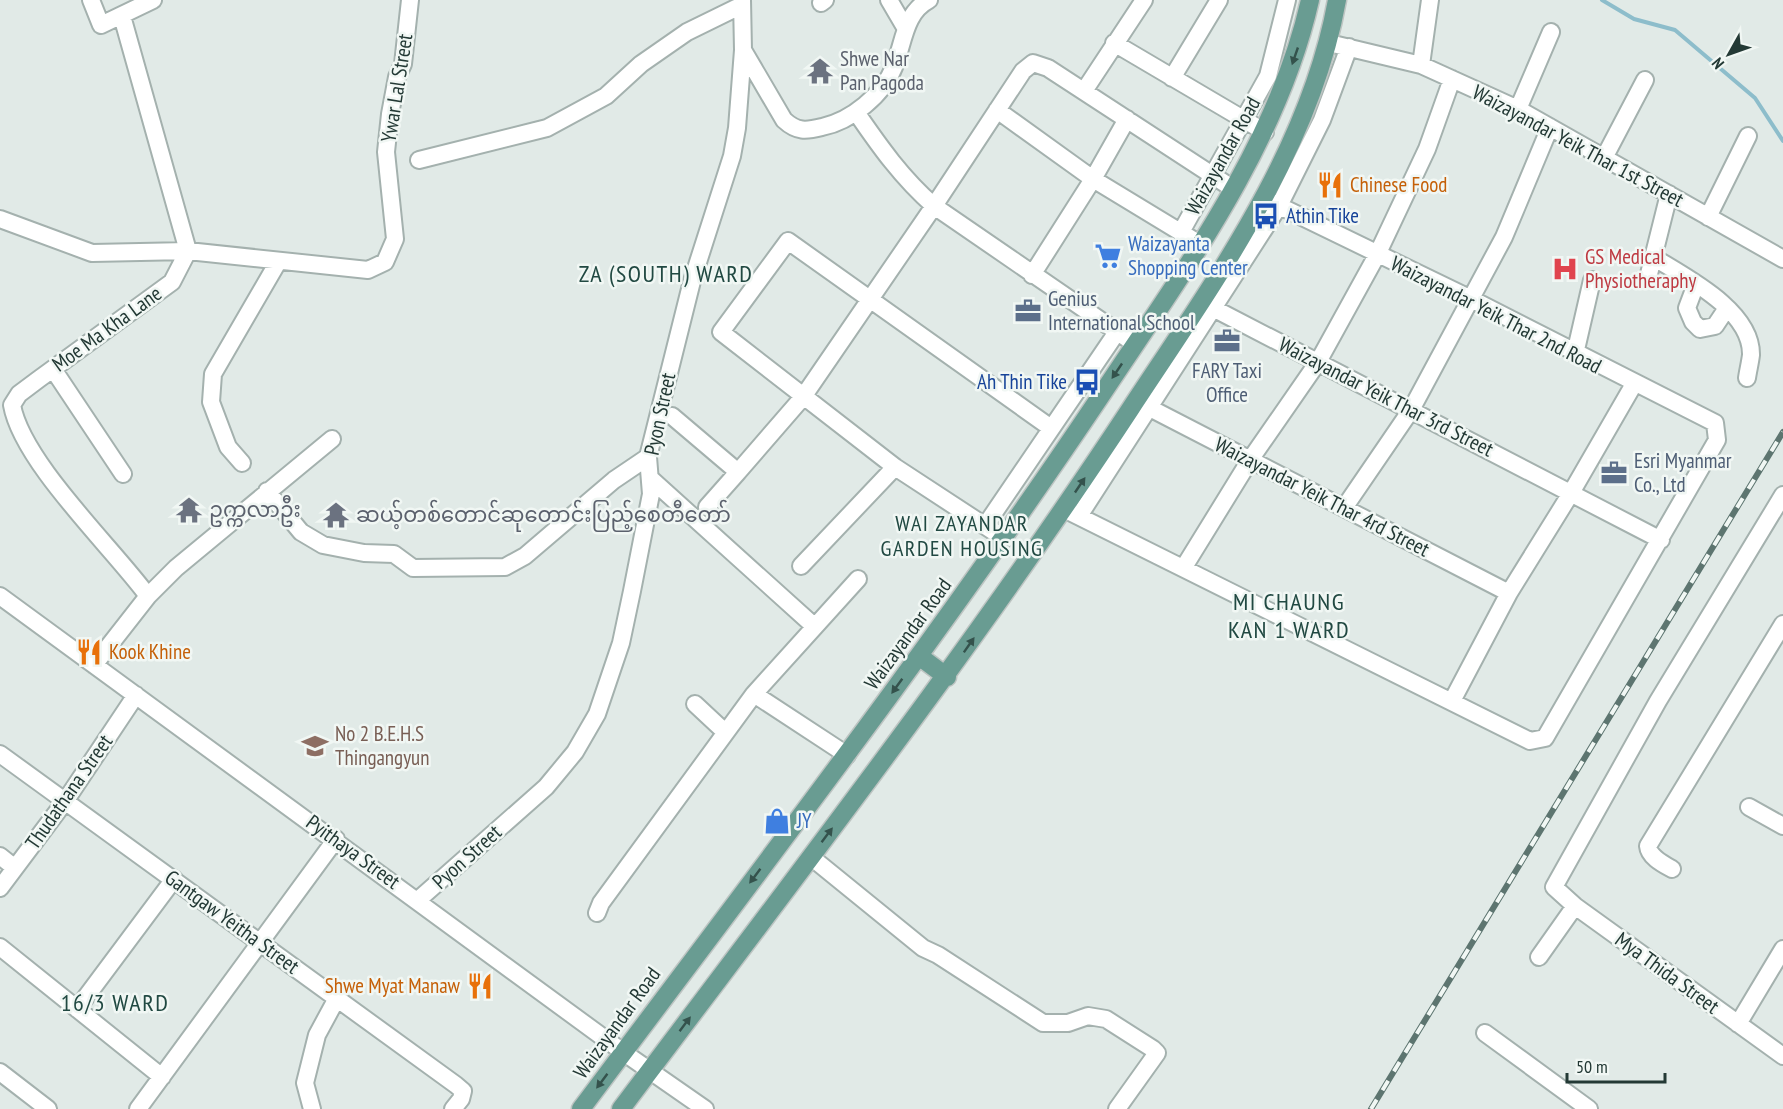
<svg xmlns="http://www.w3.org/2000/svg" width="1783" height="1109" font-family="'PT Sans Narrow','Noto Sans Myanmar',sans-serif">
<rect width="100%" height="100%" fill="#e1eae7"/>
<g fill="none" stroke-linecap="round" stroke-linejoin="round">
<!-- stream -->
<path stroke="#8dbdcb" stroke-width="4" d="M1602,0L1634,19L1675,30L1755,98L1783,141"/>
<!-- minor casing -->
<g stroke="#a4b1ae" stroke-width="20">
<path id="minor" d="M91,0L101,25L153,0
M889,0L906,29
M821,3L825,0
M122,16L188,251L172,282L39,379L19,394L12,405C22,462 112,547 148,596
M1114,43L1265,132
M1329,43L1421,65L1518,109L1783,259
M743,50L784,120C797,132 806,131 822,127C851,121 883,95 894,67C904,43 904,13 929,0
M1421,65L1430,0
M1172,78L1219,0
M1084,91L1144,0
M1518,109L1551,32
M997,110L1093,179L1200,244
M856,112C880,147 902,178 934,206L1135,344
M1604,158L1645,80
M419,160L547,128L606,96L641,64L687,32L742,5
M1708,217L1748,136
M0,219L92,253L188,251L368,270L385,262L395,239L386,152L390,114L397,77L403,64L410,0
M1181,232L1268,76L1287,0
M1653,257C1685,277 1752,310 1751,355C1750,363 1748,371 1747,378
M1649,274L1669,194
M1032,275L1093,179L1127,119
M1696,284L1687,308L1693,322L1700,329L1715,326L1727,308
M1207,305L1661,540
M1575,354L1592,280
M53,369L123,474
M1142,404L1509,593
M672,416L738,472L707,507
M242,463L228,447L211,402L213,374L278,262
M738,472L803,397L934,206L1023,71L1033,63L1048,68L1232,188
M651,479L814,626
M267,491L301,532L323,545L364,553L394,554L413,568L505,567L525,556L614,480L648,457
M1783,495L1658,701L1554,887L1575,906L1783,1056
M1344,508L1411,410L1504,237L1550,127
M1064,509L1530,741L1545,738L1717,440L1715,423L1469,298L1263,198
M1079,516L1279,206L1322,120L1349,47
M985,526L1117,332
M1005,539L895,467L721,332L788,241L1051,428
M801,566L895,467
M1184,567L1250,460L1318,362L1377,255L1427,149L1452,79
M0,596L623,1052L705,1109
M94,665L148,596L176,568L332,439
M754,694L847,755
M1452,701L1509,593L1571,493L1634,384
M695,704L725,732
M0,754L456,1085L463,1091L461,1099L453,1109
M1749,807L1783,826
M0,856L15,868
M811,857L923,948L938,955L1043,1023H1068L1088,1016L1106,1019L1153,1049L1157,1053L1117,1109
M1672,869C1663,864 1649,857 1648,846L1783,624
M0,888L66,800L136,695
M418,900L546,787L575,752L597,714L621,643L632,591L651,494L648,457L692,281L732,156L737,128L743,50L742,0
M597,913L601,903L754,694L858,579
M0,947L162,1077
M1539,957L1575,906
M77,1009L174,879
M1738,1024L1783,949
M1485,1033L1589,1109
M0,1072L48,1109
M138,1109L336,839
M312,1109L305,1083L317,1035L337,998"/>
</g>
<!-- major casing -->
<g stroke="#bdc4c2" stroke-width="21">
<path id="major" d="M919,656L947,677
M581,1109C756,875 935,643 1098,400C1180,276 1277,147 1310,0
M621,1109C795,877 972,650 1131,408C1214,282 1310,151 1337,0"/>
</g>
<!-- minor -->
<use href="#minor" stroke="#fff" stroke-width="16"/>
<!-- major -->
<use href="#major" stroke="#699c92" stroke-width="18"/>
<!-- rail casing -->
<g stroke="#5d7570" stroke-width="6">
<path id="rail" d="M1371,1109L1783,432"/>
</g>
<!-- rail -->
<use href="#rail" stroke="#f1f7f4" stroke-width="4" stroke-dasharray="11" stroke-linecap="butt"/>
</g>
<!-- one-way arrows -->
<defs><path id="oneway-solid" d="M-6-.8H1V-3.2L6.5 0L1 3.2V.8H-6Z" transform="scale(1.5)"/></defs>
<g fill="#34524c">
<use href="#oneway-solid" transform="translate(1295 56) rotate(109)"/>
<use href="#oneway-solid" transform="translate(1117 371) rotate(124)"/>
<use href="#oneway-solid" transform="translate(1080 485) rotate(-56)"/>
<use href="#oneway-solid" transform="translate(969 645) rotate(-55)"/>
<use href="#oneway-solid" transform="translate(897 686) rotate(126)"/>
<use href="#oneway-solid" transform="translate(827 835) rotate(-53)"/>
<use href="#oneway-solid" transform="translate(755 876) rotate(127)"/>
<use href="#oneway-solid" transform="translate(685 1024) rotate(-53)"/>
<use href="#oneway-solid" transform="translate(602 1081) rotate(127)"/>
</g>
<!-- icons -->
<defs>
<g id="temple-bare" transform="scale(2.07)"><path d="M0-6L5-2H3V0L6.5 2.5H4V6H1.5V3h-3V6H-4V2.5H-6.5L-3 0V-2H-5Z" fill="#6b7280" stroke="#f1f7f4" stroke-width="2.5" paint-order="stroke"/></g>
<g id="restaurant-bare" transform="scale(2.07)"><path d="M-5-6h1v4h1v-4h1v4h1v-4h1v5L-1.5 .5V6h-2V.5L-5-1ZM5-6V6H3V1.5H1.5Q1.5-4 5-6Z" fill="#e8710a" stroke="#f1f7f4" stroke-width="2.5" paint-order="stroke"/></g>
<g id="bus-bare" transform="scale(2.07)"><path d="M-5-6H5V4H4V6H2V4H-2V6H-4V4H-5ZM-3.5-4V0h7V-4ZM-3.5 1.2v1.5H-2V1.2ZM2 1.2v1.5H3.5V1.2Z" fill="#1a4fb4" stroke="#f1f7f4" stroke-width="2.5" paint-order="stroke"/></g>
<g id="supermarket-bare" transform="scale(2.07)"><path d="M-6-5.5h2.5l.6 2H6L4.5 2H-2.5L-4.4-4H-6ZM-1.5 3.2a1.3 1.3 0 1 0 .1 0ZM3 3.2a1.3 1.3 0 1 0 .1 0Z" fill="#3f7fe0" stroke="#f1f7f4" stroke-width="2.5" paint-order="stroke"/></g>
<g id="hospital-bare" transform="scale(2.07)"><path d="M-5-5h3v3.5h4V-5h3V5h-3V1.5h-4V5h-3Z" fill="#e0444e" stroke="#f1f7f4" stroke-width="2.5" paint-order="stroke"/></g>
<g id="office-bare" transform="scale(2.07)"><path d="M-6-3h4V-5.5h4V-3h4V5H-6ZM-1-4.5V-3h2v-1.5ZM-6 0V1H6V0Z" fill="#5c6f8a" stroke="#f1f7f4" stroke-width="2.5" paint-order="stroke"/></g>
<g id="school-bare" transform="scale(2.07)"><path d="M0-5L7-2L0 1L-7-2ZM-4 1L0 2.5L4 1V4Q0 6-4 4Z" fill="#8d6e63" stroke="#f1f7f4" stroke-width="2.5" paint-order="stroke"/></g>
<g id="shop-bare" transform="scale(2.07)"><path d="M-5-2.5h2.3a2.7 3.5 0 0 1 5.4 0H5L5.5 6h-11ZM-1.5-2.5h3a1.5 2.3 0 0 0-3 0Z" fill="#3f7fe0" stroke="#f1f7f4" stroke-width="2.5" paint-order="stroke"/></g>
</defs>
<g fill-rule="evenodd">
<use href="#temple-bare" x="820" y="71"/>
<use href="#restaurant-bare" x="1330" y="185"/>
<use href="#bus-bare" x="1266" y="216"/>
<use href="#supermarket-bare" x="1108" y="256"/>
<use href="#hospital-bare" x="1565" y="269"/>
<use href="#office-bare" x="1028" y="311"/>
<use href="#office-bare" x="1227" y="341"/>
<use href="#bus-bare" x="1087" y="382"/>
<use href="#office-bare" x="1614" y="473"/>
<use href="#temple-bare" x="189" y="510"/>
<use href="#temple-bare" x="336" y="515"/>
<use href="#restaurant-bare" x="89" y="652"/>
<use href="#school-bare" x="315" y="746"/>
<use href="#shop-bare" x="777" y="821"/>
<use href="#restaurant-bare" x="480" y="986"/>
</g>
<g text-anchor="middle" stroke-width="5" stroke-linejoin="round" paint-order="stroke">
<!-- worship labels -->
<g font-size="21" fill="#5b616d" stroke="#f1f7f4" text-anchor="start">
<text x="840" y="66">Shwe Nar<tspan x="840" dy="24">Pan Pagoda</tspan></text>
<text x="209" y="517">ဥက္ကလာဦး</text>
<text x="356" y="522">ဆယ့်တစ်တောင်ဆုတောင်းပြည့်စေတီတော်</text>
</g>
<!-- street labels -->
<g font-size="21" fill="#233935" stroke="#f1f7f4">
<text transform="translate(397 88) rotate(-81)" y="7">Ywar Lal Street</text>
<text transform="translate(1578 146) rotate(28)" y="7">Waizayandar Yeik Thar 1st Street</text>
<text transform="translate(1223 156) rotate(-61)" y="7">Waizayandar Road</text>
<text transform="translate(1496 315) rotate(27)" y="7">Waizayandar Yeik Thar 2nd Road</text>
<text transform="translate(107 329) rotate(-36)" y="7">Moe Ma Kha Lane</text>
<text transform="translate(1386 397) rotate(27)" y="7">Waizayandar Yeik Thar 3rd Street</text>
<text transform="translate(660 414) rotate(-78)" y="7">Pyon Street</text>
<text transform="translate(1322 497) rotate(27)" y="7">Waizayandar Yeik Thar 4rd Street</text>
<text transform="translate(908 634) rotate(-54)" y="7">Waizayandar Road</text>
<text transform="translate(69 792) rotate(-55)" y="7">Thudathana Street</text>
<text transform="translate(353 852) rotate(36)" y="7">Pyithaya Street</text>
<text transform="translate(467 857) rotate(-42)" y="7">Pyon Street</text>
<text transform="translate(232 922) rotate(36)" y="7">Gantgaw Yeitha Street</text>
<text transform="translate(1667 973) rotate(36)" y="7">Mya Thida Street</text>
<text transform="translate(617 1023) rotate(-54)" y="7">Waizayandar Road</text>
</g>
<!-- food labels -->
<g font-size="21" fill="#c56008" stroke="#f1f7f4" text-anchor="start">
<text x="1350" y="192">Chinese Food</text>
<text x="109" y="659">Kook Khine</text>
<text x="460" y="993" text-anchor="end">Shwe Myat Manaw</text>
</g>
<!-- transit labels -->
<g font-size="21" fill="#164399" stroke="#f1f7f4" text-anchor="start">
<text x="1286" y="223">Athin Tike</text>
<text x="1067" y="389" text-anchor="end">Ah Thin Tike</text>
</g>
<!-- shop labels -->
<g font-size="21" fill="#366cbe" stroke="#f1f7f4" text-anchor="start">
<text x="1128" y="251">Waizayanta<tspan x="1128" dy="24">Shopping Center</tspan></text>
<text x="797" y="828">JY</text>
</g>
<!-- health labels -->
<g font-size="21" fill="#be3a42" stroke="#f1f7f4" text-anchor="start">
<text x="1585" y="264">GS Medical<tspan x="1585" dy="24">Physiotheraphy</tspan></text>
</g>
<!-- service labels -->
<g font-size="21" fill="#4e5e75" stroke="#f1f7f4" text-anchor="start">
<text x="1048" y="306">Genius<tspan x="1048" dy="24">International School</tspan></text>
<text x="1227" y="378" text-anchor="middle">FARY Taxi<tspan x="1227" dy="24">Office</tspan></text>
<text x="1634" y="468">Esri Myanmar<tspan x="1634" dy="24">Co., Ltd</tspan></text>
</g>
<!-- education labels -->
<g font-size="21" fill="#785e54" stroke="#f1f7f4" text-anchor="start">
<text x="335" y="741">No 2 B.E.H.S<tspan x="335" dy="24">Thingangyun</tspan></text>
</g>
<!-- neighbourhood labels -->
<g font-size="22" letter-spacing="1.5" fill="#214942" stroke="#f1f7f4">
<text x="962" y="531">WAI ZAYANDAR<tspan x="962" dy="25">GARDEN HOUSING</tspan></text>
</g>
<!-- quarter labels -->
<g font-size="24" letter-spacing="1.5" fill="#214942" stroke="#f1f7f4">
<text x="666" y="282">ZA (SOUTH) WARD</text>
<text x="1289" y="610">MI CHAUNG<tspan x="1289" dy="28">KAN 1 WARD</tspan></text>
<text x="115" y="1011">16/3 WARD</text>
</g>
</g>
<!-- north arrow -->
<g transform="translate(1729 54) rotate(230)" stroke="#f1f7f4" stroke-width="4.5" paint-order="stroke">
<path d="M0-4.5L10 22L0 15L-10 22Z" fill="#233935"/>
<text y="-9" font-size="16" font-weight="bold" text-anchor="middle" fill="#233935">N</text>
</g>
<!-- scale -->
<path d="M1567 1073v9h98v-9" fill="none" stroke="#233935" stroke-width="3"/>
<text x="1576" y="1073" font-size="18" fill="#233935" stroke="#f1f7f4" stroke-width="4.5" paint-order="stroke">50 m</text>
</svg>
